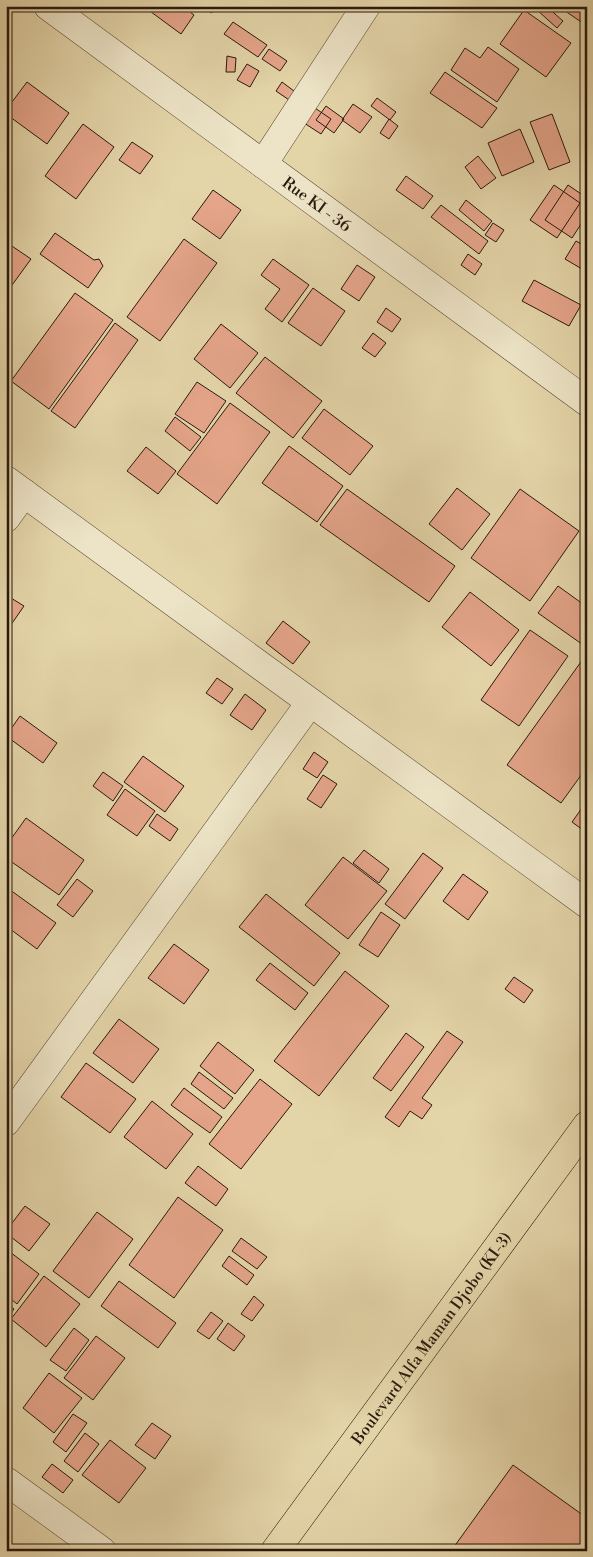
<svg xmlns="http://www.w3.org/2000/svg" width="593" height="1557" font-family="'Libre Bodoni',serif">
<rect width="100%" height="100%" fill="#e4d5a9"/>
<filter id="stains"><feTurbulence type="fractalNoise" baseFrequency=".004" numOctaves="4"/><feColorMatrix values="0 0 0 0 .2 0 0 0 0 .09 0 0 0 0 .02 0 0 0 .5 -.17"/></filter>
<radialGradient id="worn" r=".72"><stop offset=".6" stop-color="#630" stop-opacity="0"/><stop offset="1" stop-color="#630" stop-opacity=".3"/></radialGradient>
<!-- building -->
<path fill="#e5a58a" stroke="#2a190e" d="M143,6H182L194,15L181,34Z
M206,6H221L211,13Z
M540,6H546L563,21L557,28L537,10Z
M558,6H587V26Z
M524,10L571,43L546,77L500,44Z
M233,22L267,45L258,57L224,34Z
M488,47L519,69L497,102L451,70L465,48L480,58Z
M269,49L287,61L280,71L262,59Z
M227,56L236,58L235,72H226Z
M247,64L259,71L250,87L237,80Z
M445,72L497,108L482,128L430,93Z
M27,82L69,113L47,144L6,114V110Z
M282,82L298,94L292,102L276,91Z
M377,98L396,112L390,120L371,106Z
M353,104L372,117L360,133L342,120Z
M312,106L331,119L321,134L301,121Z
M326,106L344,119L334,133L316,120Z
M552,114L570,162L549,170L530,122Z
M389,119L398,126L389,139L380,133Z
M83,124L114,147L76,199L45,176Z
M520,129L534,162L502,176L488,143Z
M132,142L153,156L140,174L119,160Z
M478,156L496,178L481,189L465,167Z
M406,176L433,196L423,209L396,190Z
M554,185L580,203L557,238L530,220Z
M568,185L587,198V215L572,238L545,220Z
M213,190L241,210L220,239L192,219Z
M466,200L492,221L484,231L459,210Z
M441,205L488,241L479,254L431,217Z
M493,223L504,230L496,242L485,235Z
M55,233L94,260L99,259L103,266L88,288L40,254Z
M184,239L217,263L160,341L127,317Z
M576,241L587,247V261L582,269L565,259Z
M6,242L31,259L7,292L6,291Z
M468,254L482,264L475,275L461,265Z
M273,259L309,285L282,322L265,309L280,289L261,275Z
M357,265L375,277L359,301L341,289Z
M534,280L581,305L569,326L522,301Z
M313,288L345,311L321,346L288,323Z
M75,293L113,320L49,409L11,381Z
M386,308L401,319L392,332L377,322Z
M115,323L138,340L75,428L51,411Z
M221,324L258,353L230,388L194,359Z
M373,333L386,343L375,357L362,348Z
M265,357L322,401L293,438L236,393Z
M197,382L226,401L204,433L175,414Z
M230,403L270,432L217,504L177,474Z
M324,409L373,446L350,475L302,438Z
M175,417L201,437L190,451L165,431Z
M289,446L343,486L317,522L262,483Z
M146,447L176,471L158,494L127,471Z
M457,488L490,514L462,550L429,524Z
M347,489L455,566L429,602L320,525Z
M520,489L579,531L530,601L471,558Z
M558,586L587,607L586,647L538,613Z
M470,592L519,630L491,666L442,627Z
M6,595L24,606L6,632Z
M283,621L310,642L293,664L266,643Z
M530,630L568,656L519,726L481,700Z
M583,659L587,661V767L561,803L507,765Z
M217,678L233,689L222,704L206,693Z
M245,694L266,710L252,730L230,715Z
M20,716L57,743L43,763L6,736Z
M314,752L328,762L317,778L303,769Z
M143,756L184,786L165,812L124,782Z
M103,772L123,786L113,801L93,786Z
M323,775L337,784L321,808L307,799Z
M125,789L155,811L137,836L107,815Z
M587,801V833L572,822Z
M157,814L178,829L170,841L149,826Z
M26,818L84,860L59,895L6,858V846Z
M364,850L389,869L379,883L353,863Z
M423,853L443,868L405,919L385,904Z
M343,857L387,891L348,939L305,905Z
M463,874L488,892L468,920L443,901Z
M77,879L93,891L73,917L57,905Z
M6,887L56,923L37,949L6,926Z
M266,894L340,953L314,986L239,927Z
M381,912L400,925L378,957L359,945Z
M174,944L209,970L184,1004L148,978Z
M270,963L308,993L295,1010L256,980Z
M345,971L389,1006L319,1096L274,1061Z
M514,977L533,990L524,1003L505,989Z
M119,1019L159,1049L133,1083L93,1053Z
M447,1031L463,1042L422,1098L432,1105L422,1119L410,1111L399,1127L385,1117Z
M406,1033L424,1047L391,1091L373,1078Z
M218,1042L254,1070L235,1094L200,1066Z
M86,1063L136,1099L110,1133L61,1097Z
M199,1072L233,1098L224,1109L191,1084Z
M260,1079L292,1104L241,1169L209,1144Z
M184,1088L222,1117L210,1133L171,1105Z
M152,1101L193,1134L166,1169L124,1137Z
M198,1166L228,1189L216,1206L185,1183Z
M178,1197L223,1230L174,1298L129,1265Z
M25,1206L50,1224L29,1251L6,1233V1231Z
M97,1212L133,1239L89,1298L53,1271Z
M241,1238L267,1257L257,1269L232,1251Z
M6,1249L39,1274L17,1304L6,1295Z
M229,1256L254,1275L247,1285L222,1266Z
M44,1276L80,1304L46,1347L11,1319Z
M119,1281L176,1323L158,1348L101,1306Z
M254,1296L264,1305L252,1321L241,1314Z
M6,1303L14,1309L6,1320Z
M211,1312L223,1321L209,1339L197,1331Z
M228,1323L245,1336L234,1351L217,1339Z
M74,1328L89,1340L66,1371L50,1360Z
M96,1336L125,1358L93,1400L64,1378Z
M49,1373L82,1398L54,1433L23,1408Z
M73,1414L87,1423L66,1452L53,1442Z
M152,1423L171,1436L155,1459L135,1445Z
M85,1433L99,1444L78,1472L64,1461Z
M110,1440L146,1468L119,1503L82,1475Z
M52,1464L73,1480L63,1493L42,1477Z
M513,1465L587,1518V1551H451Z"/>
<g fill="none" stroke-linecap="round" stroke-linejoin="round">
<!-- minor casing -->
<g stroke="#584835" stroke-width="29">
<g id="minor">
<path id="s1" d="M48,6L587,402"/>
<path d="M263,164L366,6"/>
<path d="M6,480L587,904"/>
<path d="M6,518L24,493"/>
<path d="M6,1122L310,703"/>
<path d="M6,1481L102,1551"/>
</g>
</g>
<!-- major casing -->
<g stroke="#2a190e" stroke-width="29">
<g id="major">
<path id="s2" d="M275,1551L587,1125"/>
</g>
</g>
<!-- minor -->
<use href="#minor" stroke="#ede4c7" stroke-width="28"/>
<!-- major -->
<use href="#major" stroke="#e4d5a9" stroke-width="28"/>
</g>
<g text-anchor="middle" stroke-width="4.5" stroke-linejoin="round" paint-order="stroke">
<!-- street labels -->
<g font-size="16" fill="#2a190e" stroke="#ede4c7">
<text dy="6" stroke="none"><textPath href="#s1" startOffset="334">Rue KI - 36</textPath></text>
<text dy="6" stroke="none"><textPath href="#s2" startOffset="264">Boulevard Alfa Maman Djobo (KI-3)</textPath></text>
</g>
</g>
<!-- margin -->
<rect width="593" height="1557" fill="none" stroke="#e4d5a9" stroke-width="25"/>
<rect x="8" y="8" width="578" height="1542" fill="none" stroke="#2a190e" stroke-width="2.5"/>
<rect x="12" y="12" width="568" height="1532" fill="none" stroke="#2a190e"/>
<rect width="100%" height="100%" filter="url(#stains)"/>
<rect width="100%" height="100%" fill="url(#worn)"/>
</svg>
